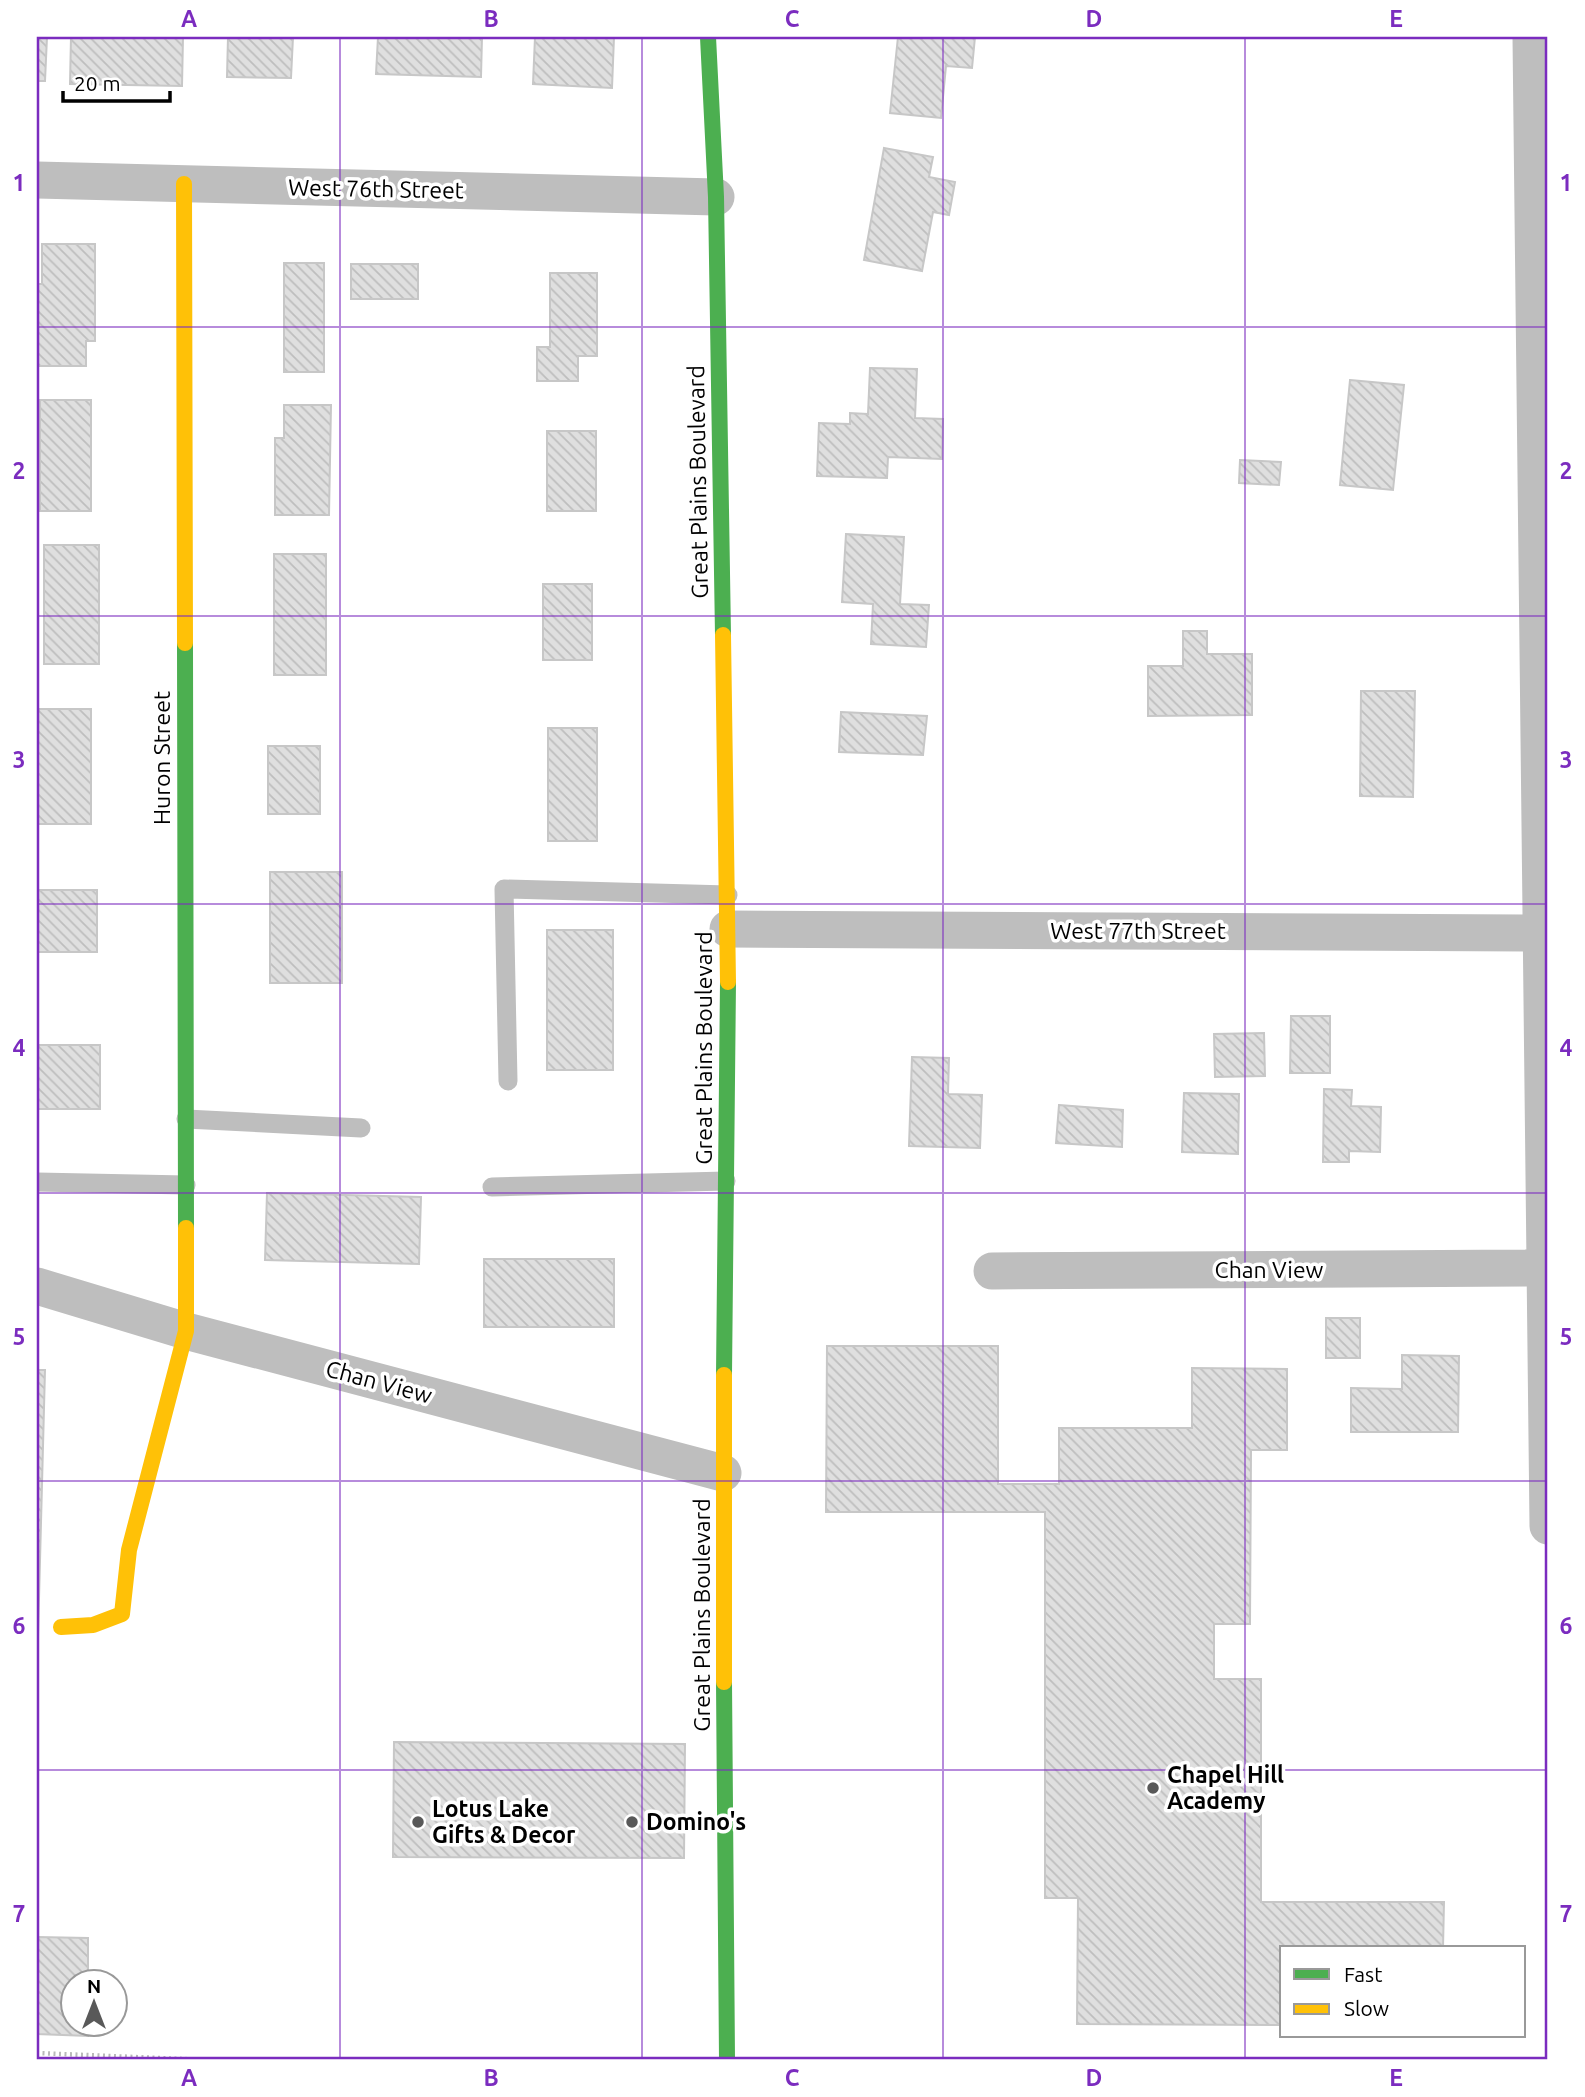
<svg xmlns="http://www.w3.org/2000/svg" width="1585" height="2097" font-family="Ubuntu,sans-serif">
<defs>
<pattern id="building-back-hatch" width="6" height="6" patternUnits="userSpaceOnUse" patternTransform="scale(1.75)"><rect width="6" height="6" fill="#dfdfdf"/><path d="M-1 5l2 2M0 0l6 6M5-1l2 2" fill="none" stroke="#bebebe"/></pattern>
</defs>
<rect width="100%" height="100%" fill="#fff"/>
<!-- building -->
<path fill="url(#building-back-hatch)" stroke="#c7c7c7" stroke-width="2" d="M37,37H47L45,81H37Z
M71,37H183L182,86L70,84Z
M228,37H293L291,78L227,77Z
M378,37H482L481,77L376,74Z
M535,37H614L612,88L533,84Z
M898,37H975L972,68L946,66L941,118L890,113Z
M884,148L933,157L929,177L955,182L949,215L933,212L922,271L864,260Z
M42,244H95V341H86V366H37V284H42Z
M284,263H324V372H284Z
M351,264H418V299H351Z
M550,273H597V356H578V381H537V347H550Z
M870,368L917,369L915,418L943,419L942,459L888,457L887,478L817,476L819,423L850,424V413L868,414Z
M1350,380L1404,385L1393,490L1340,485Z
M40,400H91V511H40Z
M284,405H331L329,515H275V438H284Z
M547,431H596V511H547Z
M1240,460L1281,462L1279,485L1239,483Z
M846,534L904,537L900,604L929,605L926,647L871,644L873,604L842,602Z
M44,545H99V664H44Z
M274,554H326V675H274Z
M543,584H592V660H543Z
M1183,631H1207V654H1252V715L1148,716V666H1183Z
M1361,691H1415L1413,797L1360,796Z
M37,709H91V824H37Z
M841,712L927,716L923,755L839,752Z
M548,728H597V841H548Z
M268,746H320V814H268Z
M270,872H342V983H270Z
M37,890H97V952H37Z
M547,930H613V1070H547Z
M1291,1016H1330V1073H1290Z
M1264,1033L1265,1076L1215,1077L1214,1034Z
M37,1045H100V1109H37Z
M912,1057L949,1058L948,1094L982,1095L980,1148L909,1146Z
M1324,1089L1352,1090L1351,1106L1381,1107L1380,1152L1349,1151V1162H1323Z
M1184,1093L1239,1094L1238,1154L1182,1152Z
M1059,1105L1123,1110L1122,1147L1056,1143Z
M267,1193L421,1197L419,1264L265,1260Z
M484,1259H614V1327H484Z
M1326,1318H1360V1358H1326Z
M827,1346H998V1484H1059V1428H1192V1368L1287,1369V1450H1251L1250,1624H1214V1679H1261V1902H1444L1443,1948H1282V2025L1077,2024L1078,1898H1045V1512H826Z
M1402,1355L1459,1356L1458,1432H1351V1388L1402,1389Z
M37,1370H45L37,1675Z
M394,1742L685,1744L684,1858L393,1857Z
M37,1937L88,1938V1982H74V2024H88V2036L37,2034Z"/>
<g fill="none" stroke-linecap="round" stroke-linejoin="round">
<!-- path -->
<path stroke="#b9b9b9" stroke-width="4.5" stroke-dasharray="2 3.5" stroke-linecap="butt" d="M37,2053L208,2060"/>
<!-- lane -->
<path stroke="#bebebe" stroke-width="19" d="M508,1081L504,889L728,895
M186,1119L361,1128
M37,1182L186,1185
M492,1187L726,1181"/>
<!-- street -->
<path stroke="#bebebe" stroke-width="37" d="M1531,37L1548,1526
M37,180L716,197
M728,929L1548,933
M992,1271L1546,1268
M37,1286L186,1331L723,1473"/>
<!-- fast -->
<path stroke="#4caf50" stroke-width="16" d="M708,37L716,197L723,635
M185,643L186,1228
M724,1375L728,982
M724,1682L727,2060"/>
<!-- slow -->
<path stroke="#ffc107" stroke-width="16" d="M184,184L185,643
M723,635L728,982
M724,1375V1682
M61,1627L93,1625L122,1614L129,1550L186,1331V1228"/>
</g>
<!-- grid -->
<path fill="none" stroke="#7b2cbf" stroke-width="2" stroke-opacity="0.55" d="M340,37V2060M642,37V2060M943,37V2060M1245,37V2060M37,327H1548M37,616H1548M37,904H1548M37,1193H1548M37,1481H1548M37,1770H1548"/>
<!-- markers -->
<g fill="#595959" stroke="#fff" stroke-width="2.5">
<circle cx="1153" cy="1788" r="7"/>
<circle cx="418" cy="1822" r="7"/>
<circle cx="632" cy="1822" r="7"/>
</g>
<g text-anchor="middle" stroke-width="7" stroke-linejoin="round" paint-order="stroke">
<!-- street labels -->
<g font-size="23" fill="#000" stroke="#fff">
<text transform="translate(376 189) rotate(1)" y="8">West 76th Street</text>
<text transform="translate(698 482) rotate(-91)" y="8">Great Plains Boulevard</text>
<text transform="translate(162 758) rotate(-90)" y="8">Huron Street</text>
<text x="1138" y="939">West 77th Street</text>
<text transform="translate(704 1048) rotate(-90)" y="8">Great Plains Boulevard</text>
<text x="1269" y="1278">Chan View</text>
<text transform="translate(379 1382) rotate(15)" y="8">Chan View</text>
<text transform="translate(702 1615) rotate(-90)" y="8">Great Plains Boulevard</text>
</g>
<!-- poi labels -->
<g font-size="23" font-weight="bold" fill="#000" stroke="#fff" text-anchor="start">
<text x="1167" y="1783">Chapel Hill<tspan x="1167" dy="26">Academy</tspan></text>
<text x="432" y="1817">Lotus Lake<tspan x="432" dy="26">Gifts &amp; Decor</tspan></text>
<text x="646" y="1830">Domino's</text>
</g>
</g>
<!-- border -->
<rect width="1585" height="2097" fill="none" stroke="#ffffff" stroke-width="77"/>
<!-- legend -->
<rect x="1280" y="1946" width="245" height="91" fill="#ffffff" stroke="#999999" stroke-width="2"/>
<rect x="1294" y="1969" width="35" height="10" fill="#4caf50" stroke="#999999" stroke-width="2"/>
<text x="1344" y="1982" font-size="21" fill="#000000">Fast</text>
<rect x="1294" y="2004" width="35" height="10" fill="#ffc107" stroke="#999999" stroke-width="2"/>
<text x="1344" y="2016" font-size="21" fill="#000000">Slow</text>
<!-- north arrow -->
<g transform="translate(94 2003)"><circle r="33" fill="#ffffff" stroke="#999999" stroke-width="2"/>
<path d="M0-5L12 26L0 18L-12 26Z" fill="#595959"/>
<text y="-10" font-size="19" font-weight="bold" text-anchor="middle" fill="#000000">N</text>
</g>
<!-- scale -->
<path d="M63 91v10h107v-10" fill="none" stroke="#000000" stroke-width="3.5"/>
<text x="74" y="91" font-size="21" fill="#000000" stroke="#ffffff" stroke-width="5" paint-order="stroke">20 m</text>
<rect x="38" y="38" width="1508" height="2020" fill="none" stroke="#7b2cbf" stroke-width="2.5"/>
<g font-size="23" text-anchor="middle" font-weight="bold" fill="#7b2cbf">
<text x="189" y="27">A</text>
<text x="491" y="27">B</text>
<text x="792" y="27">C</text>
<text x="1094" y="27">D</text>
<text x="1396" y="27">E</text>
<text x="19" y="191">1</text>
<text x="1566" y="191">1</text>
<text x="19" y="479">2</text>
<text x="1566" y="479">2</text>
<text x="19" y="768">3</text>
<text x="1566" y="768">3</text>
<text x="19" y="1056">4</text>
<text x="1566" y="1056">4</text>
<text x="19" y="1345">5</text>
<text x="1566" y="1345">5</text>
<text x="19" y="1634">6</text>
<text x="1566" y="1634">6</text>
<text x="19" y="1922">7</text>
<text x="1566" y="1922">7</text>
<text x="189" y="2086">A</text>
<text x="491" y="2086">B</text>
<text x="792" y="2086">C</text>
<text x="1094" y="2086">D</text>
<text x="1396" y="2086">E</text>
</g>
</svg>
